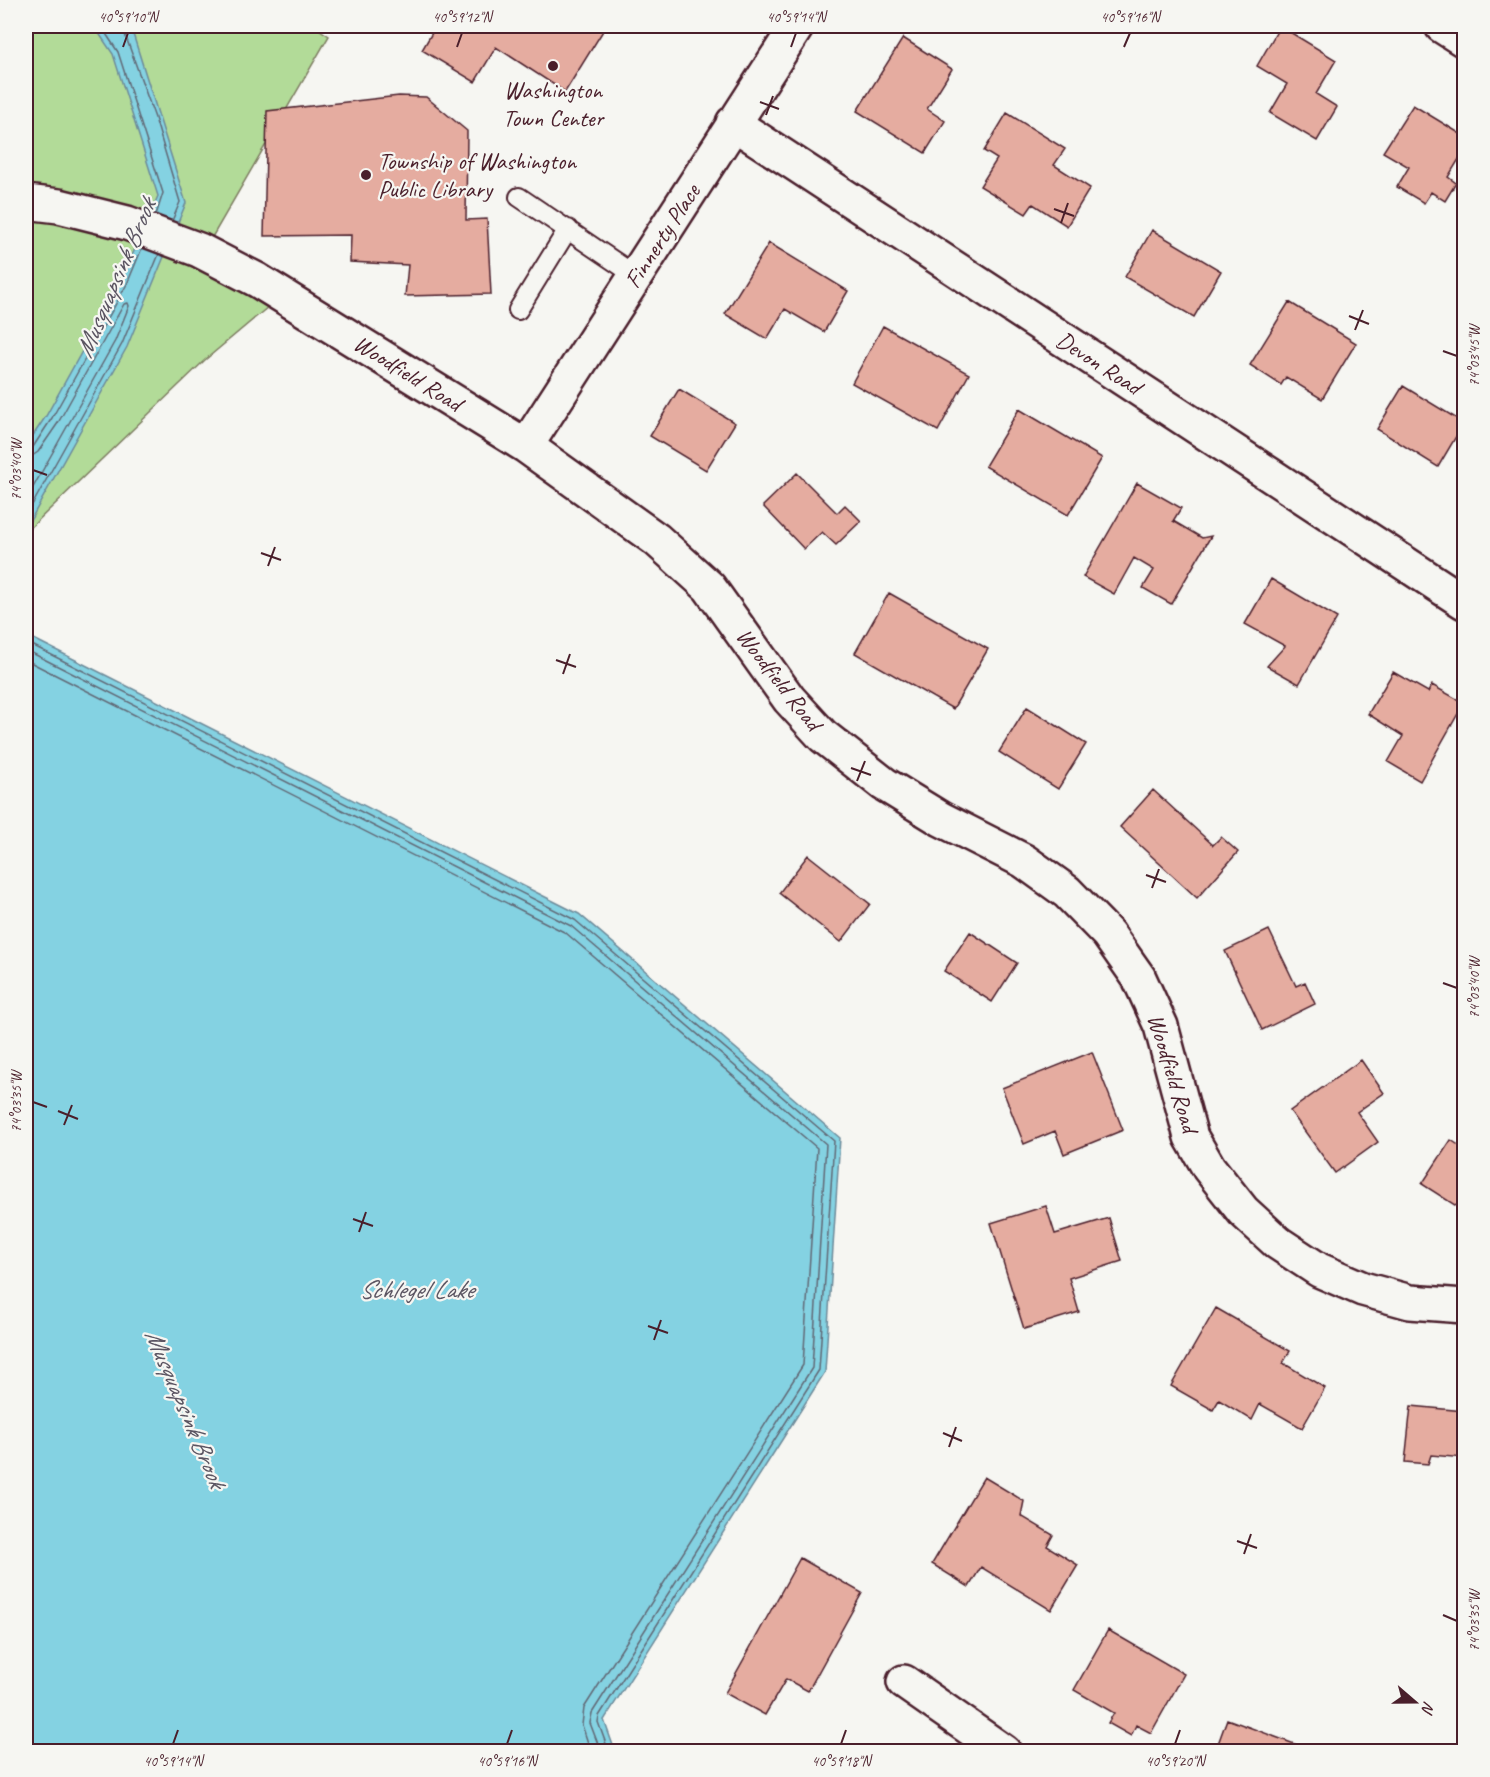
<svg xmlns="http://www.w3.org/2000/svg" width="1490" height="1777" font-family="Caveat,sans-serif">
<rect width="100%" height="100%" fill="#f6f6f2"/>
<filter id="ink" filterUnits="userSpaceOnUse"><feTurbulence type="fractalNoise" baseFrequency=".0167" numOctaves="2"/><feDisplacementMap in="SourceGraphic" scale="12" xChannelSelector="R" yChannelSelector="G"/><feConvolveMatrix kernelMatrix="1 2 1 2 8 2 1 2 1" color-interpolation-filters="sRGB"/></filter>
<g filter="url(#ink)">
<!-- green -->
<path fill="#b2db98" stroke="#7e7d62" stroke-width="1.5" d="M26,26H314L329,36L204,251L281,296L205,360L26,532Z"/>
<!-- water -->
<path fill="#84d2e2" stroke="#6d8a99" stroke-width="1.5" d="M94,26H126L133,34L186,203L127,347L26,528V446L46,416L121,281L158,196L113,54Z
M26,635L579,914L840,1138L825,1372L604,1720L615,1751H26Z"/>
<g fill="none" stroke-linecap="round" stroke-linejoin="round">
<!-- shore -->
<path stroke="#616774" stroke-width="1.5" d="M101,26L118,52L163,193L156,215
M122,26L155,118L180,202L172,221
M26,449L33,447L52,418L127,284L142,248
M26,456H32L38,452L58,423L124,304L128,303L129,306L115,341L26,500
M26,516L122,344L159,254
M26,642L575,920L834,1141L819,1370L599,1716L598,1722L609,1752
M26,650L571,926L826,1144L812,1368L592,1713L590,1723L601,1752
M26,660L566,933L817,1148L803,1365L584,1708L582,1725L591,1752"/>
</g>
<!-- building -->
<path fill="#e5aca0" stroke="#4a1f2b" stroke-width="1.5" d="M436,26H606L565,92L496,47L475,82L422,50Z
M1280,26L1336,60L1316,94L1337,107L1317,141L1270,113L1287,84L1257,66Z
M903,38L952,69L927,109L945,121L925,153L857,111Z
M399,96L426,97L467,131L466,220L487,219L491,294L405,296L408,265L350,262L351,235L264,236L267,111Z
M1413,105L1464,136V151L1448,177L1456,183L1445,201L1431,192L1424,203L1397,187L1409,167L1383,152Z
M1007,113L1065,149L1054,165L1090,188L1067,226L1033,204L1026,214L980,186L997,159L984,151Z
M1152,230L1221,271L1194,317L1125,277Z
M769,243L848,291L824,332L785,309L767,339L725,314Z
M1289,302L1356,343L1322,399L1286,377L1281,385L1250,365Z
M883,326L969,374L938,431L852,383Z
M1403,386L1464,423L1438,467L1377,429Z
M679,389L735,423L706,470L650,436Z
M1019,409L1102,458L1068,515L985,466Z
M797,473L837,513L845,505L861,521L836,545L822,532L804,549L763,506Z
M1137,483L1181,508L1173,521L1202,538L1211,536L1171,604L1143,588L1154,570L1134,558L1114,594L1083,577Z
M1271,579L1337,618L1299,684L1267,666L1285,646L1245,624Z
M889,593L988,649L953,709L855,653Z
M1393,672L1428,692L1432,685L1464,703L1420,781L1388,762L1403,736L1368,714Z
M1027,707L1086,744L1058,789L999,752Z
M1153,790L1213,845L1221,837L1238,852L1197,898L1120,827Z
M808,855L870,904L841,942L779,893Z
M1269,930L1296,986L1305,982L1315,1004L1262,1030L1225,951Z
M970,932L1017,963L992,1002L944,971Z
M1092,1052L1123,1130L1064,1154L1055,1131L1024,1144L1002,1088Z
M1361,1060L1384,1093L1357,1112L1378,1142L1335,1173L1290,1111Z
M1451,1140L1464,1149V1211L1422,1184Z
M1046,1206L1055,1234L1109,1218L1122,1261L1069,1278L1079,1312L1024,1329L991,1223Z
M1216,1308L1290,1351L1283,1363L1325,1388L1302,1428L1260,1404L1252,1420L1219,1400L1213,1410L1171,1386Z
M1411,1406L1464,1411V1458L1431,1455L1428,1464L1405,1462Z
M984,1477L1024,1501L1021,1516L1053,1535L1047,1546L1078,1565L1051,1610L981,1567L969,1587L932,1564Z
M800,1558L862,1593L808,1691L786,1679L765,1715L725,1693Z
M1108,1630L1184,1674L1151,1733L1136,1725L1131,1736L1108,1723L1114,1713L1074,1690Z
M1227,1719L1297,1745L1295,1752H1215Z"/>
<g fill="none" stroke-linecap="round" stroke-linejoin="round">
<!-- lane casing -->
<g stroke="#4a1f2b" stroke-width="22">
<path id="lane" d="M519,197L636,276
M518,310L568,229"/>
</g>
<!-- street casing -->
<g stroke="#4a1f2b" stroke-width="38">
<path id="street" d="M733,123L1464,602
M26,202L59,206L127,223L199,250L257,280L526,446L657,540L709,587L789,699L823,736L884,784L941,819L1024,861L1067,892L1108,934L1139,978L1161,1026L1191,1137L1209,1168L1243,1211L1278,1243L1319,1270L1363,1289L1410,1302L1464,1306
M526,446L797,26
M904,1682L1004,1752"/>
</g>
<!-- secondary casing -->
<g stroke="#4a1f2b" stroke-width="38">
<path id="secondary" d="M1442,26L1464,40"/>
</g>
<!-- lane -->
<use href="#lane" stroke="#f6f6f2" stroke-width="18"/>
<!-- street -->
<use href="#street" stroke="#f6f6f2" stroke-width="33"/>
<!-- secondary -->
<use href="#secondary" stroke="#f6f6f2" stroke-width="33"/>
</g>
</g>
<!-- ticks -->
<path fill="none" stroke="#4a1f2b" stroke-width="2" d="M123,47L128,33M457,47L462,33M791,47L796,33M1124,47L1130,33M760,102L779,109M766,115L773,96M1054,209L1074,216M1061,223L1068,203M1349,316L1369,324M1355,330L1363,310M1443,351L1457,356M33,470L47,475M261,553L281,560M268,566L275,547M556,660L576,667M563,674L570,654M851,768L871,775M857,781L865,761M1146,875L1166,882M1152,888L1159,869M1443,983L1457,988M33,1102L47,1107M58,1111L78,1119M64,1125L72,1105M353,1219L373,1226M359,1232L366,1212M648,1326L668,1333M654,1340L661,1320M943,1433L962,1441M949,1447L956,1427M1237,1541L1257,1548M1244,1554L1251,1534M1443,1615L1457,1621M173,1744L178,1730M507,1744L512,1730M841,1744L846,1730M1175,1744L1180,1730"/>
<!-- markers -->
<g fill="#4a1f2b" stroke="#f6f6f2" stroke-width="2">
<circle cx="553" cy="66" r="6"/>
<circle cx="366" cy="175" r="6"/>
</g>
<g text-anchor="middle" stroke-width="4.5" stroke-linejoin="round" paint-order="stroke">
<!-- poi labels -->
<g font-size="24" fill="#4a1f2b" stroke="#f6f6f2">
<text x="553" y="98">Washington<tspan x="553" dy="28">Town Center</tspan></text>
<text x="378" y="169" text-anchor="start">Township of Washington<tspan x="378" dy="28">Public Library</tspan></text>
</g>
<!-- street labels -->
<g font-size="24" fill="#4a1f2b" stroke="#f6f6f2">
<text transform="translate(662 236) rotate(-57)" y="8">Finnerty Place</text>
<text transform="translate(1099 363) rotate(33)" y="8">Devon Road</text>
<text transform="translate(408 373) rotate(32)" y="8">Woodfield Road</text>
<text transform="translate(779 679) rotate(52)" y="8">Woodfield Road</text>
<text transform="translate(1173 1073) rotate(73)" y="8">Woodfield Road</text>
</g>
<!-- water labels -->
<g font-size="26" font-style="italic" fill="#5b5562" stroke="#f6f6f2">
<text transform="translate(115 278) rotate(-67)" y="9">Musquapsink Brook</text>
<text x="416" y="1298">Schlegel Lake</text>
<text transform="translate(186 1408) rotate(67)" y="9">Musquapsink Brook</text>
</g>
</g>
<!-- margin -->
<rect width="1490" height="1777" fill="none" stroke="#f6f6f2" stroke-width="66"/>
<!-- north arrow -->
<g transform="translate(1415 1702) rotate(110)" stroke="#f6f6f2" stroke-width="4.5" paint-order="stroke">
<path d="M0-4.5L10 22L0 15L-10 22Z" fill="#4a1f2b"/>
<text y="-9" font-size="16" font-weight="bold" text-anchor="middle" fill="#4a1f2b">N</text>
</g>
<rect x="33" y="33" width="1424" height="1711" fill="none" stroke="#4a1f2b" stroke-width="2"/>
<g font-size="15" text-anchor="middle" fill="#4a1f2b">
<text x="128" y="22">40°59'10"N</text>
<text x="462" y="22">40°59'12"N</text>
<text x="796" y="22">40°59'14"N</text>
<text x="1130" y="22">40°59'16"N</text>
<text transform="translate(1474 356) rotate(-90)" y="5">74°03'45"W</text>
<text transform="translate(16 470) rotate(-90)" y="5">74°03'40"W</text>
<text transform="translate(1474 988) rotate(-90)" y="5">74°03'40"W</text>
<text transform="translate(16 1102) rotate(-90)" y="5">74°03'35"W</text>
<text transform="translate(1474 1621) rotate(-90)" y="5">74°03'35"W</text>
<text x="173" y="1766">40°59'14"N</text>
<text x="507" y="1766">40°59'16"N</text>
<text x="841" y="1766">40°59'18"N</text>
<text x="1175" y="1766">40°59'20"N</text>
</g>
</svg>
